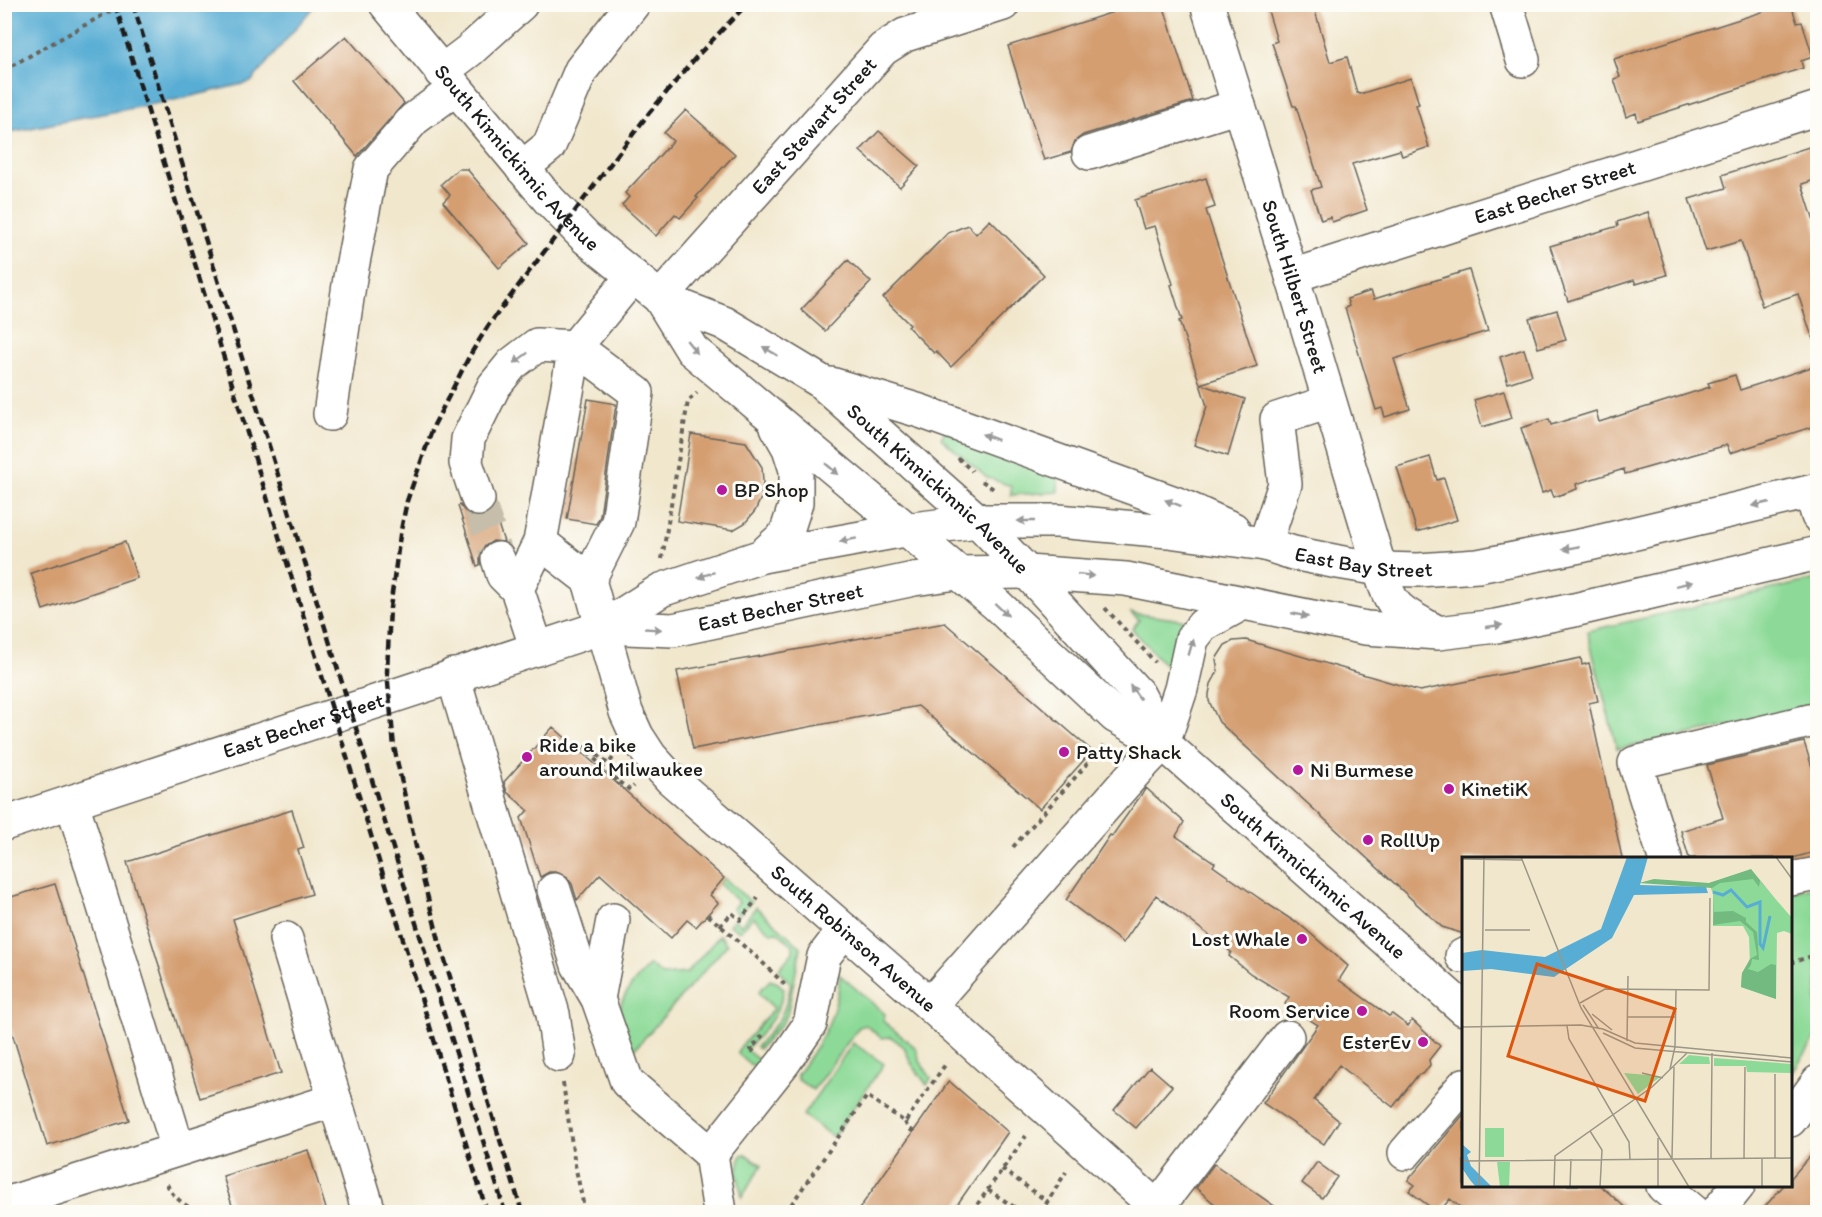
<svg xmlns="http://www.w3.org/2000/svg" width="1822" height="1217" font-family="Itim,sans-serif">
<rect width="100%" height="100%" fill="#fdfcf7"/>
<filter id="ink" filterUnits="userSpaceOnUse"><feTurbulence type="fractalNoise" baseFrequency=".0167" numOctaves="2"/><feDisplacementMap in="SourceGraphic" scale="12" xChannelSelector="R" yChannelSelector="G"/><feConvolveMatrix kernelMatrix="1 2 1 2 8 2 1 2 1" color-interpolation-filters="sRGB"/></filter>
<filter id="wash" filterUnits="userSpaceOnUse"><feTurbulence type="fractalNoise" baseFrequency=".008" numOctaves="4" result="noise"/><feDisplacementMap in="SourceGraphic" scale="24" xChannelSelector="R" yChannelSelector="G"/><feGaussianBlur stdDeviation="1.35" result="paint"/><feColorMatrix in="noise" values="0 0 0 0 0 0 0 0 0 0 0 0 0 0 0 0 0 1.4 0 .05"/><feComposite in="paint" operator="in"/></filter>
<g filter="url(#wash)">
<rect width="100%" height="100%" fill="#f1e7cd"/>
<!-- green -->
<path fill="#8dda98" stroke="#547b5a" stroke-width="1.5" d="M945,431L1058,476V492L1011,495V486L986,477L941,438Z
M1817,579V708L1617,749L1587,631Z
M1131,613L1182,620L1186,624L1171,669L1163,663L1132,629L1139,620Z
M724,878L751,902L739,915L733,909L739,902L719,884Z
M1817,886V1036L1791,1075L1790,892Z
M756,907L801,947L787,1015L781,1025L759,1049L756,1047C778,1023 785,1016 791,983L783,976L779,969L793,952V945L777,932L771,933L753,917L740,931L729,925L734,919L741,925Z
M720,935L727,945L632,1052C628,1041 622,1028 620,1016C617,998 638,977 650,965L662,975L687,973Z
M840,975L885,1014L883,1021L916,1048L920,1061L931,1078L927,1085L911,1063L904,1047L891,1037L881,1038L866,1025L859,1027L813,1090L797,1079V1075C821,1041 837,1018 840,975Z
M770,980L778,983L784,989C779,1017 764,1029 746,1050L760,1061L757,1065H751L738,1054V1050L774,1008L760,995L759,991Z
M853,1043L884,1064L833,1137L803,1115Z
M745,1154L762,1165L742,1197L737,1172L741,1155Z"/>
<!-- water -->
<path fill="#58add4" stroke="#3a6478" stroke-width="1.5" d="M5,4H315V5L251,82L184,98L5,133Z"/>
<g id="blocks">
<!-- building -->
<path fill="#d49e71" d="M1138,4H1163L1193,101L1083,135L1075,141L1071,152L1044,160L1008,46Z
M1266,4H1313L1330,62L1347,57L1357,93L1360,94L1411,78L1419,104L1416,105L1429,147L1402,156L1400,150L1352,164L1367,210L1332,222L1330,217L1321,220L1311,190L1321,187L1296,106H1293L1272,43L1277,41Z
M1787,4H1791L1797,23L1802,22L1813,57L1801,61L1803,68L1638,121L1636,113L1626,117L1614,79L1620,77L1614,59Z
M346,36L404,103L357,156L294,81Z
M686,110L735,154L696,197L698,198L680,218L675,214L656,236L622,205L629,197L625,193L673,141L664,133Z
M879,131L919,166L900,187L860,151Z
M1818,144V179L1802,184L1818,234V339L1813,340L1798,294L1762,306L1741,241L1706,251L1689,199L1726,188L1722,175Z
M458,169H467L529,243L499,268L443,202L450,195L441,184Z
M1206,178L1215,207L1206,210L1257,366L1200,384L1179,321L1182,320L1171,285L1173,284L1155,226L1144,229L1135,200Z
M1648,212L1667,275L1636,284L1634,280L1568,301L1550,246L1618,226L1617,222Z
M990,220L1044,275L951,367L936,351L934,353L908,327L910,325L883,298L948,233L968,225L976,234Z
M848,260L871,282L825,331L801,310Z
M1469,270L1488,331L1394,359L1410,409L1385,417L1382,408L1376,410L1345,308L1349,306L1347,299L1371,291L1374,299Z
M1557,310L1566,340L1538,348L1529,318Z
M1524,349L1532,375L1508,383L1500,357Z
M1818,365V425L1730,453L1727,445L1625,474L1624,469L1576,484L1577,489L1554,497L1551,490L1542,493L1521,428L1549,419L1551,425L1596,411L1599,422L1710,387L1708,383L1735,375L1740,390Z
M1200,384L1245,399L1228,456L1194,445L1207,406Z
M1504,391L1512,418L1482,427L1474,400Z
M588,399L616,404L600,516L596,524L567,519Z
M691,434L746,442L762,467L763,482L761,498L755,511L745,523L733,530L677,521Z
M1430,457L1437,480L1444,478L1457,520L1417,532L1397,467Z
M460,505L466,513L475,517H484L493,509L504,542L493,541L485,546L480,554V565L477,566L458,506Z
M125,542L137,578L43,610L31,573Z
M945,623L1092,751L1040,809L918,706L693,749L677,671Z
M1246,640L1420,691L1581,658L1582,665L1589,663L1598,701L1589,703L1622,858H1464V934L1442,927L1219,722L1209,701V694L1211,684L1218,671L1216,659L1225,645L1233,641Z
M553,727L724,878L710,895L718,903L696,927L687,920L671,938L600,874L577,900L572,884L566,876L559,872H549L540,877L521,818L528,810L507,792L504,782Z
M1804,742L1818,786V851L1793,858H1689L1681,831L1723,818L1707,765Z
M1146,788L1184,822L1176,836L1215,863L1213,866L1266,903L1295,922L1296,921L1348,966L1339,980L1389,1016L1392,1014L1408,1026L1412,1020L1440,1046L1429,1060L1430,1065L1424,1073L1418,1075L1393,1107L1339,1065L1314,1100L1339,1121L1324,1144L1263,1103L1318,1025L1285,1004L1289,997L1251,974L1229,956L1231,952L1156,895L1123,943L1066,900L1110,835L1112,836Z
M292,810L304,848L298,850L312,894L233,919L281,1073L200,1098L127,862Z
M55,884L129,1120L47,1146L4,1007V899Z
M1150,1067L1172,1086L1136,1128L1114,1110Z
M949,1081L1008,1132L952,1212H857Z
M1464,1114V1185H1600L1630,1212H1466L1450,1199L1439,1212H1437L1409,1191L1415,1185L1408,1180Z
M1818,1147V1212H1760L1784,1185H1791V1178Z
M308,1150L327,1212H234L223,1176Z
M1317,1162L1337,1177L1322,1198L1302,1183Z
M1214,1164L1283,1212H1224L1196,1188Z"/>
</g>
</g>
<g filter="url(#ink)">
<use href="#blocks" fill-opacity="0" stroke="#67635a" stroke-width="1.5"/>
<g fill="none" stroke-linecap="round" stroke-linejoin="round">
<!-- minor-tunnel -->
<path stroke="#c6beaa" stroke-width="33" stroke-dasharray="33 16" stroke-linecap="butt" d="M478,499L498,559"/>
<!-- minor casing -->
<g stroke="#67635a" stroke-width="36">
<g id="minor">
<path id="s1" d="M1207,4L1292,276L1380,569"/>
<path d="M1506,4L1523,60"/>
<path d="M441,72L470,50L521,4"/>
<path d="M1089,153L1239,106"/>
<path d="M522,168L549,146L581,70L633,4"/>
<path id="s2" d="M633,276L575,347L637,393L618,522L589,580L626,712L637,736L650,756L670,778L930,1005L1162,1212"/>
<path id="s3" d="M1292,276L1818,108"/>
<path id="s4" d="M660,298L883,49L905,35L1003,4"/>
<path d="M330,414L350,278L371,169L414,119L455,89"/>
<path d="M1811,492L1818,516"/>
<path d="M478,499L466,463L468,439L494,386L512,364L537,345L575,347L540,542L517,589L537,649"/>
<path d="M540,542L589,580"/>
<path d="M1265,544L1285,484L1277,419L1329,402"/>
<path d="M498,559L503,575L517,589"/>
<path d="M453,675L553,1014L559,1055"/>
<path d="M72,802L178,1149"/>
<path d="M1665,858L1635,763L1818,719"/>
<path d="M1790,879L1818,874"/>
<path d="M554,890L578,965L598,999L627,1082L711,1154"/>
<path d="M286,939L369,1212"/>
<path d="M1462,956L1464,955"/>
<path d="M598,999L613,920"/>
<path d="M930,1005L1136,771L1163,743"/>
<path d="M1790,1120L1818,1082"/>
<path d="M1405,1153L1464,1085"/>
<path d="M9,1203L335,1100"/>
<path d="M1157,1208L1287,1037"/>
<path d="M720,1212L711,1154L784,1062L810,1024L824,956L844,930"/>
<path d="M1717,1212L1738,1186"/>
</g>
</g>
<!-- major casing -->
<g stroke="#67635a" stroke-width="36">
<g id="major">
<path id="s5" d="M386,4L549,200L586,238L660,298L724,323L820,381L978,521L1027,572L1138,694L1163,743"/>
<path id="s6" d="M660,298L692,350L996,604L1115,716L1163,743L1464,1009"/>
<path d="M831,384L920,411L1180,505L1233,529"/>
<path d="M762,556L786,534L796,503V470L789,448L777,427"/>
<path d="M1380,569C1391,610 1399,611 1435,631"/>
<path id="s7" d="M603,627L673,630L914,579L957,573L1027,572L1126,579L1366,628L1438,633L1496,626L1574,610L1818,553"/>
<path d="M1163,743L1181,689L1192,639L1203,625L1243,603"/>
<path id="s8" d="M4,824L603,627L661,590L762,556L905,530L978,521H1058L1168,531L1265,544L1293,553L1338,562L1380,569L1418,570L1478,566L1585,545L1818,490"/>
<path d="M1663,1186L1694,1212"/>
</g>
</g>
<!-- path -->
<path stroke="#67635a" stroke-width="4" stroke-dasharray="4.5 4.5" stroke-linecap="butt" d="M4,70L123,4
M958,458L972,471
M982,481L995,490
M662,559L688,401L697,393
M1105,608L1155,662
M613,758L608,764L587,746L584,749L619,782L617,784
M619,782L630,790L634,786
M1013,847L1104,745
M708,915L762,962L787,987
M720,926L732,913L740,920L758,898
M1790,963L1812,956L1818,959
M754,1052L751,1049L763,1035
M563,1083L575,1165L585,1212
M905,1122L908,1128L914,1132
M1002,1169L1048,1202
M167,1184C172,1197 185,1205 197,1212
M988,1190L1022,1212
M786,1212L867,1096L905,1122L945,1065
M972,1212L1026,1136
M1041,1212L1066,1172"/>
<!-- minor -->
<use href="#minor" stroke="#fff" stroke-width="33"/>
<!-- major -->
<use href="#major" stroke="#fff" stroke-width="33"/>
<!-- rail -->
<path stroke="#1c1c1c" stroke-width="4.5" stroke-dasharray="9 4.5" stroke-linecap="butt" d="M115,4L487,1212
M133,4L505,1212
M522,1212L440,944L424,883L394,747L387,672L390,608L400,535L407,501L434,425L470,355L488,326L649,113L698,55L747,4"/>
</g>
<!-- one-way arrows -->
<defs><path id="oneway-solid" d="M-6-.8H1V-3.2L6.5 0L1 3.2V.8H-6Z" transform="scale(1.5)"/></defs>
<g fill="#999">
<use href="#oneway-solid" transform="translate(692 347) rotate(51)"/>
<use href="#oneway-solid" transform="translate(770 351) rotate(-149)"/>
<use href="#oneway-solid" transform="translate(521 358) rotate(143)"/>
<use href="#oneway-solid" transform="translate(990 437) rotate(-160)"/>
<use href="#oneway-solid" transform="translate(832 469) rotate(40)"/>
<use href="#oneway-solid" transform="translate(1173 503) rotate(-159)"/>
<use href="#oneway-solid" transform="translate(1761 504) rotate(167)"/>
<use href="#oneway-solid" transform="translate(1026 521) rotate(-180)"/>
<use href="#oneway-solid" transform="translate(848 540) rotate(170)"/>
<use href="#oneway-solid" transform="translate(1571 548) rotate(169)"/>
<use href="#oneway-solid" transform="translate(706 575) rotate(161)"/>
<use href="#oneway-solid" transform="translate(1086 575) rotate(6)"/>
<use href="#oneway-solid" transform="translate(1684 584) rotate(-13)"/>
<use href="#oneway-solid" transform="translate(1002 610) rotate(43)"/>
<use href="#oneway-solid" transform="translate(1300 615) rotate(13)"/>
<use href="#oneway-solid" transform="translate(1494 626) rotate(-8)"/>
<use href="#oneway-solid" transform="translate(653 629) rotate(3)"/>
<use href="#oneway-solid" transform="translate(1191 647) rotate(-74)"/>
<use href="#oneway-solid" transform="translate(1135 692) rotate(-127)"/>
</g>
</g>
<!-- markers -->
<g fill="#b5179e" stroke="#fdfcf7" stroke-width="2">
<circle cx="722" cy="490" r="6"/>
<circle cx="1064" cy="752" r="6"/>
<circle cx="527" cy="757" r="6"/>
<circle cx="1298" cy="770" r="6"/>
<circle cx="1449" cy="789" r="6"/>
<circle cx="1368" cy="840" r="6"/>
<circle cx="1302" cy="939" r="6"/>
<circle cx="1362" cy="1011" r="6"/>
<circle cx="1423" cy="1042" r="6"/>
</g>
<g text-anchor="middle" stroke-width="6" stroke-linejoin="round" paint-order="stroke">
<!-- street labels -->
<g font-size="21" fill="#1c1c1c" stroke="#fdfcf7">
<text dy="7" stroke="none"><textPath href="#s4" startOffset="231">East Stewart Street</textPath></text>
<text dy="7" stroke="none"><textPath href="#s5" startOffset="202">South Kinnickinnic Avenue</textPath></text>
<text dy="7" stroke="none"><textPath href="#s3" startOffset="276">East Becher Street</textPath></text>
<text dy="7" stroke="none"><textPath href="#s1" startOffset="296">South Hilbert Street</textPath></text>
<text dy="7" stroke="none"><textPath href="#s5" startOffset="744">South Kinnickinnic Avenue</textPath></text>
<text dy="7" stroke="none"><textPath href="#s8" startOffset="1414">East Bay Street</textPath></text>
<text dy="7" stroke="none"><textPath href="#s7" startOffset="180">East Becher Street</textPath></text>
<text dy="7" stroke="none"><textPath href="#s8" startOffset="315">East Becher Street</textPath></text>
<text dy="7" stroke="none"><textPath href="#s6" startOffset="876">South Kinnickinnic Avenue</textPath></text>
<text dy="7" stroke="none"><textPath href="#s2" startOffset="825">South Robinson Avenue</textPath></text>
</g>
<!-- poi labels -->
<g font-size="21" fill="#1c1c1c" stroke="#fdfcf7" text-anchor="start">
<text x="734" y="497">BP Shop</text>
<text x="539" y="752">Ride a bike<tspan x="539" dy="24">around Milwaukee</tspan></text>
<text x="1076" y="759">Patty Shack</text>
<text x="1310" y="777">Ni Burmese</text>
<text x="1461" y="796">KinetiK</text>
<text x="1380" y="847">RollUp</text>
<text x="1290" y="946" text-anchor="end">Lost Whale</text>
<text x="1350" y="1018" text-anchor="end">Room Service</text>
<text x="1411" y="1049" text-anchor="end">EsterEv</text>
</g>
</g>
<!-- overview -->
<g transform="translate(1462 857)">
<rect width="330" height="330" fill="#f1e7cd"/>
<path d="M282,15L298,24L330,61V77L322,74L315,76L314,142L279,130L280,116L288,107L287,80L281,69H251V37L247,26ZM227,198L247,200L248,207H217ZM252,201L330,207V216L285,215L284,209H252ZM162,216L197,219L198,220L176,237ZM23,271H42V300H23ZM35,305H48L47,330H38Z" fill="#8dda98"/>
<path d="M289,12L315,44L298,24L297,30L291,22L258,26L250,31L177,26L192,22L247,26ZM252,40V55L271,54L284,61V65L295,75L297,103L290,102L289,108L286,112L296,115L309,107L314,108V142L279,130L280,116L288,102L295,98L291,75L278,64L251,68Z" fill="#72ba80"/>
<path d="M165,0H186L178,28L244,30L246,36L172,38L150,81L92,120L29,112L0,114V96L20,93L83,100L139,72ZM0,287L9,295L5,298L9,309L30,330H14L8,323L0,311Z" fill="#58add4"/>
<path fill="none" stroke="#58add4" stroke-width="3" d="M251,35L261,38L269,33L285,50L298,45V87L301,91L308,59"/>
<path fill="none" stroke="#9c9686" stroke-width="1.5" d="M59,0L119,151L227,330M314,0L330,22M0,2L60,3M23,73H68M118,146L143,132L247,133L248,41M121,148L137,172M130,157L150,173M166,160H213M105,169L107,182L167,285L168,302M0,170L119,168L141,172L173,186L330,201M141,176L173,191L330,205M165,184L166,119M208,212L213,190L214,133M180,216L201,221M128,274L140,293L138,330M210,301L212,210M249,301L250,196M282,301L283,210M300,301V330M313,301V217M0,304L330,301M17,330L22,0M92,330L93,299L190,230L225,196M108,330L109,302M196,330V281"/>
<path fill="#de560d" fill-opacity="0.15" stroke="#de560d" stroke-width="3" d="M75,107L213,152L183,244L46,199Z"/>
<rect width="330" height="330" fill="none" stroke="#1c1c1c" stroke-width="3"/>
</g>
<!-- margin -->
<rect width="1822" height="1217" fill="none" stroke="#fdfcf7" stroke-width="24"/>
</svg>
